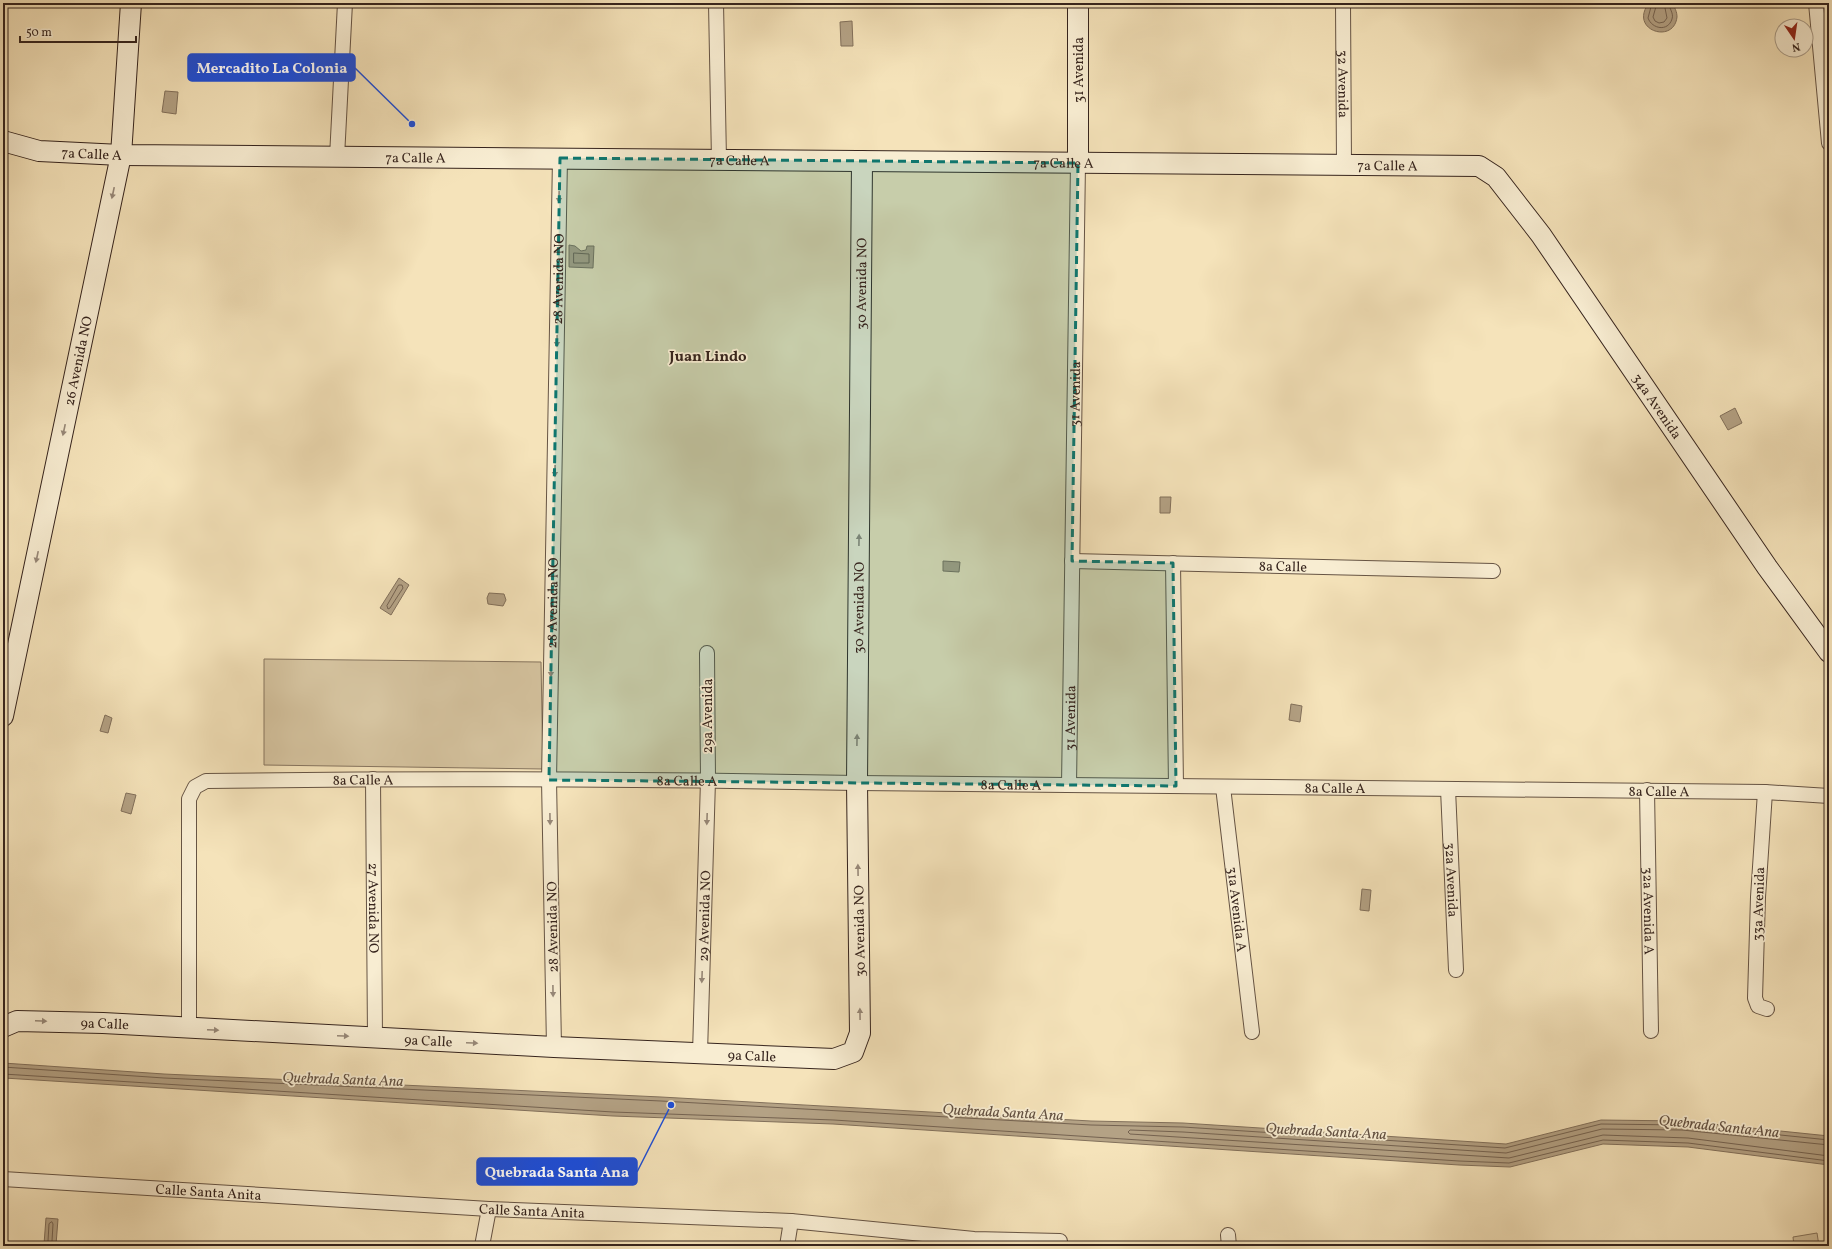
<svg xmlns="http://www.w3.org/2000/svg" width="1832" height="1249" font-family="Vollkorn,serif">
<rect width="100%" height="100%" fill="#f5e3ba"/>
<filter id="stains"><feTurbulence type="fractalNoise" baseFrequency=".005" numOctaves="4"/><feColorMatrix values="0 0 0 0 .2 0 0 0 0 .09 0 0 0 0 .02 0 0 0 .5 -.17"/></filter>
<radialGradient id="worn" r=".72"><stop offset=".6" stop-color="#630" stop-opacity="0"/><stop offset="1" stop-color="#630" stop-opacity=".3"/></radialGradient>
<!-- green -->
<path fill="#d5c39f" stroke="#86745e" d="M264,659L541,662L543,769L264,765Z
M1817,1233L1819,1246H1794L1793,1237Z"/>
<!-- water -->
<path fill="#b4a285" stroke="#82705b" d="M1649,3H1671C1675,7 1677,12 1677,17C1674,45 1628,30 1649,3Z
M852,21L853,46H841L840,22Z
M165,91L178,92L176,114L162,112Z
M569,245L575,246L581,251L586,250L587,246H594L593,268L569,267Z
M1735,408L1742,423L1728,430L1720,416Z
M1160,497H1171L1170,513H1160Z
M943,561L960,562L959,572L943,571Z
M399,578L409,585L391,615L380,608Z
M489,593L504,594L506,600L503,606L488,604L487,598Z
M1291,704L1302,706L1300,722L1289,720Z
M105,715L112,718L108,733L100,731Z
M126,793L136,795L131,814L121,811Z
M1362,889L1371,890L1369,911L1360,910Z
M3,1063L164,1074L661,1097L1091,1121L1183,1123L1506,1144L1601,1120L1683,1121L1829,1136V1165L1688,1147L1603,1144L1510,1167L1459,1165L833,1124L613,1116L4,1078Z
M46,1218L58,1219L56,1245L44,1244Z"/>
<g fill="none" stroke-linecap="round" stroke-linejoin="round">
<!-- shore -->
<path stroke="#756351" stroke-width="1" d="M1652,3L1648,18C1652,29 1668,32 1672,19C1674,13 1669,9 1669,3
M1657,3L1653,17L1655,21L1659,23L1664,22L1667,18L1664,3
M574,253L589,254V263H574Z
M399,585H402L403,588L390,608L388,609L387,606Z
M3,1067L164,1078L661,1101L1091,1125L1183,1127L1505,1148L1601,1124L1683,1125L1829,1140
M3,1074L613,1112L834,1120L1459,1161L1509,1163L1603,1140L1688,1143L1829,1161
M1829,1145L1682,1130L1602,1129L1506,1153L1183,1132L1130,1130L1128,1132L1130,1134L1509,1158L1603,1135L1688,1138L1829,1156
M52,1222L53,1224L52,1241L50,1243L48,1241L49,1224Z"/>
<!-- street casing -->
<g stroke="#665444" stroke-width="16">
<g id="street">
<path d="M716,3L719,160"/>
<path id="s1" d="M1343,3L1344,165"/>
<path d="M1816,3L1829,143"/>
<path d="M337,157L345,3"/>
<path id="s2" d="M1072,561L1493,571"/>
<path d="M1173,563L1176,786"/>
<path id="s3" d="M373,779L375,1038"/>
<path id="s4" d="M1069,785L1078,163"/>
<path id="s5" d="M1223,787L1252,1032"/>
<path id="s6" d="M1448,789L1456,970"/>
<path id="s7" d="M1647,790L1651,1031"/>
<path d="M1765,792L1758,897L1755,998L1758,1006L1767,1009"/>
<path id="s8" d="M189,1029V799L195,787L206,781C423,778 640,779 857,783L1765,792L1829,796"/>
<path id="s9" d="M554,1047L549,780L560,158"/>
<path id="s10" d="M700,1053L708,780L707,653"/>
<path id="s11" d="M3,1179L489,1209L791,1221L974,1239L1060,1241"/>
<path d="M1228,1235L1229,1246"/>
<path d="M482,1246L489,1209"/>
<path d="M787,1246L791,1221"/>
</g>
</g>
<!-- secondary casing -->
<g stroke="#36241d" stroke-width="22">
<g id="secondary">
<path id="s12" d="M3,141L39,151L121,155L1479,166L1496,177L1541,235L1767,567L1829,652"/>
<path d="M1078,163V3"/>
<path id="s13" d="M3,716L121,155L131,3"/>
<path id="s14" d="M3,1027L17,1021L103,1023L554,1047L834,1059L853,1052L860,1033L857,783L862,161"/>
</g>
</g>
<!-- street -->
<use href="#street" stroke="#f8edd2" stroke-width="14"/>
<!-- secondary -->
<use href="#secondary" stroke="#f8edd2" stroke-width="20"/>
</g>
<!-- one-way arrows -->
<defs><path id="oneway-solid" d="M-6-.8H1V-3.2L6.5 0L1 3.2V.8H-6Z"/></defs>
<g fill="#978878">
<use href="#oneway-solid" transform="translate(113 193) rotate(102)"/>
<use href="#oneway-solid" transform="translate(559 197) rotate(91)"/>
<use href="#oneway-solid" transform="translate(557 341) rotate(91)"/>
<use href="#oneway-solid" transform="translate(64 430) rotate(102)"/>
<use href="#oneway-solid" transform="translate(555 471) rotate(91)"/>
<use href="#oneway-solid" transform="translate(859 540) rotate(-89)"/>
<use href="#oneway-solid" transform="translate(37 557) rotate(102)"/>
<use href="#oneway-solid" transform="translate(551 671) rotate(91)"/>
<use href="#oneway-solid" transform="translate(857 740) rotate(-89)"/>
<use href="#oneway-solid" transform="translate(550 819) rotate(89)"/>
<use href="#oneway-solid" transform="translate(707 819) rotate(92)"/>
<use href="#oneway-solid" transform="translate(858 870) rotate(-91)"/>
<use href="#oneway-solid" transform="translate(702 977) rotate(92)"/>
<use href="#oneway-solid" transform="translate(553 991) rotate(89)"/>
<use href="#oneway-solid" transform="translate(860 1014) rotate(-91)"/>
<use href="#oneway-solid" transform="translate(41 1021) rotate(2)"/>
<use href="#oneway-solid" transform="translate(213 1030) rotate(3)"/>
<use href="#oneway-solid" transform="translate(343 1036) rotate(3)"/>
<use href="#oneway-solid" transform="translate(472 1043) rotate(3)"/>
</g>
<!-- marked area -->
<path fill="#0f766e" fill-opacity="0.2" stroke="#0f766e" stroke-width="3" stroke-dasharray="8 5" stroke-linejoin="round" d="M560,158L1078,163L1072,561L1173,563L1176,786L549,780Z"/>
<g text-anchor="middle" stroke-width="3.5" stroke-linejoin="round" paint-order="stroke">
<!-- street labels -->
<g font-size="14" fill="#36241d" stroke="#f8edd2">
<text transform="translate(1078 70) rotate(-90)" y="5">31 Avenida</text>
<text dy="5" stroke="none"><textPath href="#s1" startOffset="81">32 Avenida</textPath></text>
<text dy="5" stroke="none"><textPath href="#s12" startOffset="90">7a Calle A</textPath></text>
<text dy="5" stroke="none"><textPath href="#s12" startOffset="414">7a Calle A</textPath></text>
<text dy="5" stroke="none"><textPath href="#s12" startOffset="738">7a Calle A</textPath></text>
<text dy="5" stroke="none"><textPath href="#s12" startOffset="1062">7a Calle A</textPath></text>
<text dy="5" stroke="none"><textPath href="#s12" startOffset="1386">7a Calle A</textPath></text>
<text dy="5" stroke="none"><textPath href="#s9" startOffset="768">28 Avenida NO</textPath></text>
<text dy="5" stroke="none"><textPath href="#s14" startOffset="1623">30 Avenida NO</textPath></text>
<text dy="5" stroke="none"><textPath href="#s13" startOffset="363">26 Avenida NO</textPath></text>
<text dy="5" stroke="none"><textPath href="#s4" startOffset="391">31 Avenida</textPath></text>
<text dy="5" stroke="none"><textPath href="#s12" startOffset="1778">34a Avenida</textPath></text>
<text dy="5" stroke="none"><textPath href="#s2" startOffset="211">8a Calle</textPath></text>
<text dy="5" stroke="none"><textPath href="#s9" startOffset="444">28 Avenida NO</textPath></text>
<text dy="5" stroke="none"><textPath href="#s14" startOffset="1299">30 Avenida NO</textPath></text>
<text transform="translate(707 716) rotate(-90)" y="5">29a Avenida</text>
<text dy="5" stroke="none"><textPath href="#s4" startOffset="67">31 Avenida</textPath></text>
<text dy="5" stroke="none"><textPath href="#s8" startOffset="413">8a Calle A</textPath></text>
<text dy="5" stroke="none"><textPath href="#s8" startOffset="737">8a Calle A</textPath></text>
<text dy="5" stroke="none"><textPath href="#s8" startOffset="1061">8a Calle A</textPath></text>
<text dy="5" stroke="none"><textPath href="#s8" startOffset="1385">8a Calle A</textPath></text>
<text dy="5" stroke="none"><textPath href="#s8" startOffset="1709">8a Calle A</textPath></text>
<text dy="5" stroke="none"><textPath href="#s6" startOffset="91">32a Avenida</textPath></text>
<text transform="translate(1758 904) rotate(-88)" y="5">33a Avenida</text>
<text dy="5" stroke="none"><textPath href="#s3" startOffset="129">27 Avenida NO</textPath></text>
<text dy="5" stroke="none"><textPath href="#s5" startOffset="123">31a Avenida A</textPath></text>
<text dy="5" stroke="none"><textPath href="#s7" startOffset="121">32a Avenida A</textPath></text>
<text dy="5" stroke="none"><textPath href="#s10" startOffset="137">29 Avenida NO</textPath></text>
<text transform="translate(552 927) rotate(-91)" y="5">28 Avenida NO</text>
<text transform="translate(859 931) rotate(-91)" y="5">30 Avenida NO</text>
<text dy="5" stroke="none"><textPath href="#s14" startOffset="103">9a Calle</textPath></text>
<text dy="5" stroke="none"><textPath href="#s14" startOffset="427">9a Calle</textPath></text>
<text dy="5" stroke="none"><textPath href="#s14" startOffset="751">9a Calle</textPath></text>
<text dy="5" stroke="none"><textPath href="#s11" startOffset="206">Calle Santa Anita</textPath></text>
<text dy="5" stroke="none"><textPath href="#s11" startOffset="530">Calle Santa Anita</textPath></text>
</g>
<!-- neighbourhood labels -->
<g font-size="15" font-weight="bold" fill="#36241d" stroke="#f8edd2">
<text x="708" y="361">Juan Lindo</text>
</g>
<!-- water labels -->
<g font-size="15" font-style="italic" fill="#625041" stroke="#f8edd2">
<text transform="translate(343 1079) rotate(2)" y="5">Quebrada Santa Ana</text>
<text transform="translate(1003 1112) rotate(3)" y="5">Quebrada Santa Ana</text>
<text transform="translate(1719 1126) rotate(6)" y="5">Quebrada Santa Ana</text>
<text transform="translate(1326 1131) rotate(3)" y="5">Quebrada Santa Ana</text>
</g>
</g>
<!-- callouts -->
<path fill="none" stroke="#1d4ed8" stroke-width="1.5" d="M412 124L355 68M671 1105L637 1172"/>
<g fill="#1d4ed8" stroke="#f8edd2" stroke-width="1.5">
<circle cx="412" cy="124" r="4"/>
<circle cx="671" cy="1105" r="4"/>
</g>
<g fill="#1d4ed8" stroke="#1d4ed8" stroke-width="1.5">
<rect x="188" y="54" width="167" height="27" rx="4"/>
<rect x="477" y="1158" width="160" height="27" rx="4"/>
</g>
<g font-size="15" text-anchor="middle" font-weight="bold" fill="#fff">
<text x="272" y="73">Mercadito La Colonia</text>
<text x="557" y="1177">Quebrada Santa Ana</text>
</g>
<!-- margin -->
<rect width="1832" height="1249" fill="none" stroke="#f5e3ba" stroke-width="16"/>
<rect x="4" y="4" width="1824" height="1241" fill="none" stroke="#36241d" stroke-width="2"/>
<rect x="8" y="8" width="1816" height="1233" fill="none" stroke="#36241d"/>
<!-- north arrow -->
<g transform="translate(1794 38) rotate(167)"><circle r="19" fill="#f8edd2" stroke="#aa9d8a"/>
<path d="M0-3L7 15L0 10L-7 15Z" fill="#8f2418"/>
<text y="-6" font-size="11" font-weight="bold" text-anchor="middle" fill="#36241d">N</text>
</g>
<!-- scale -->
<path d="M20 36v6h116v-6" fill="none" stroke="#36241d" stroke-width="2"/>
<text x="26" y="36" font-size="12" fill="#36241d" stroke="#f8edd2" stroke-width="3" paint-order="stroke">50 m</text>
<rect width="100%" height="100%" filter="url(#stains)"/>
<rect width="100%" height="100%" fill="url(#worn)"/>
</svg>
